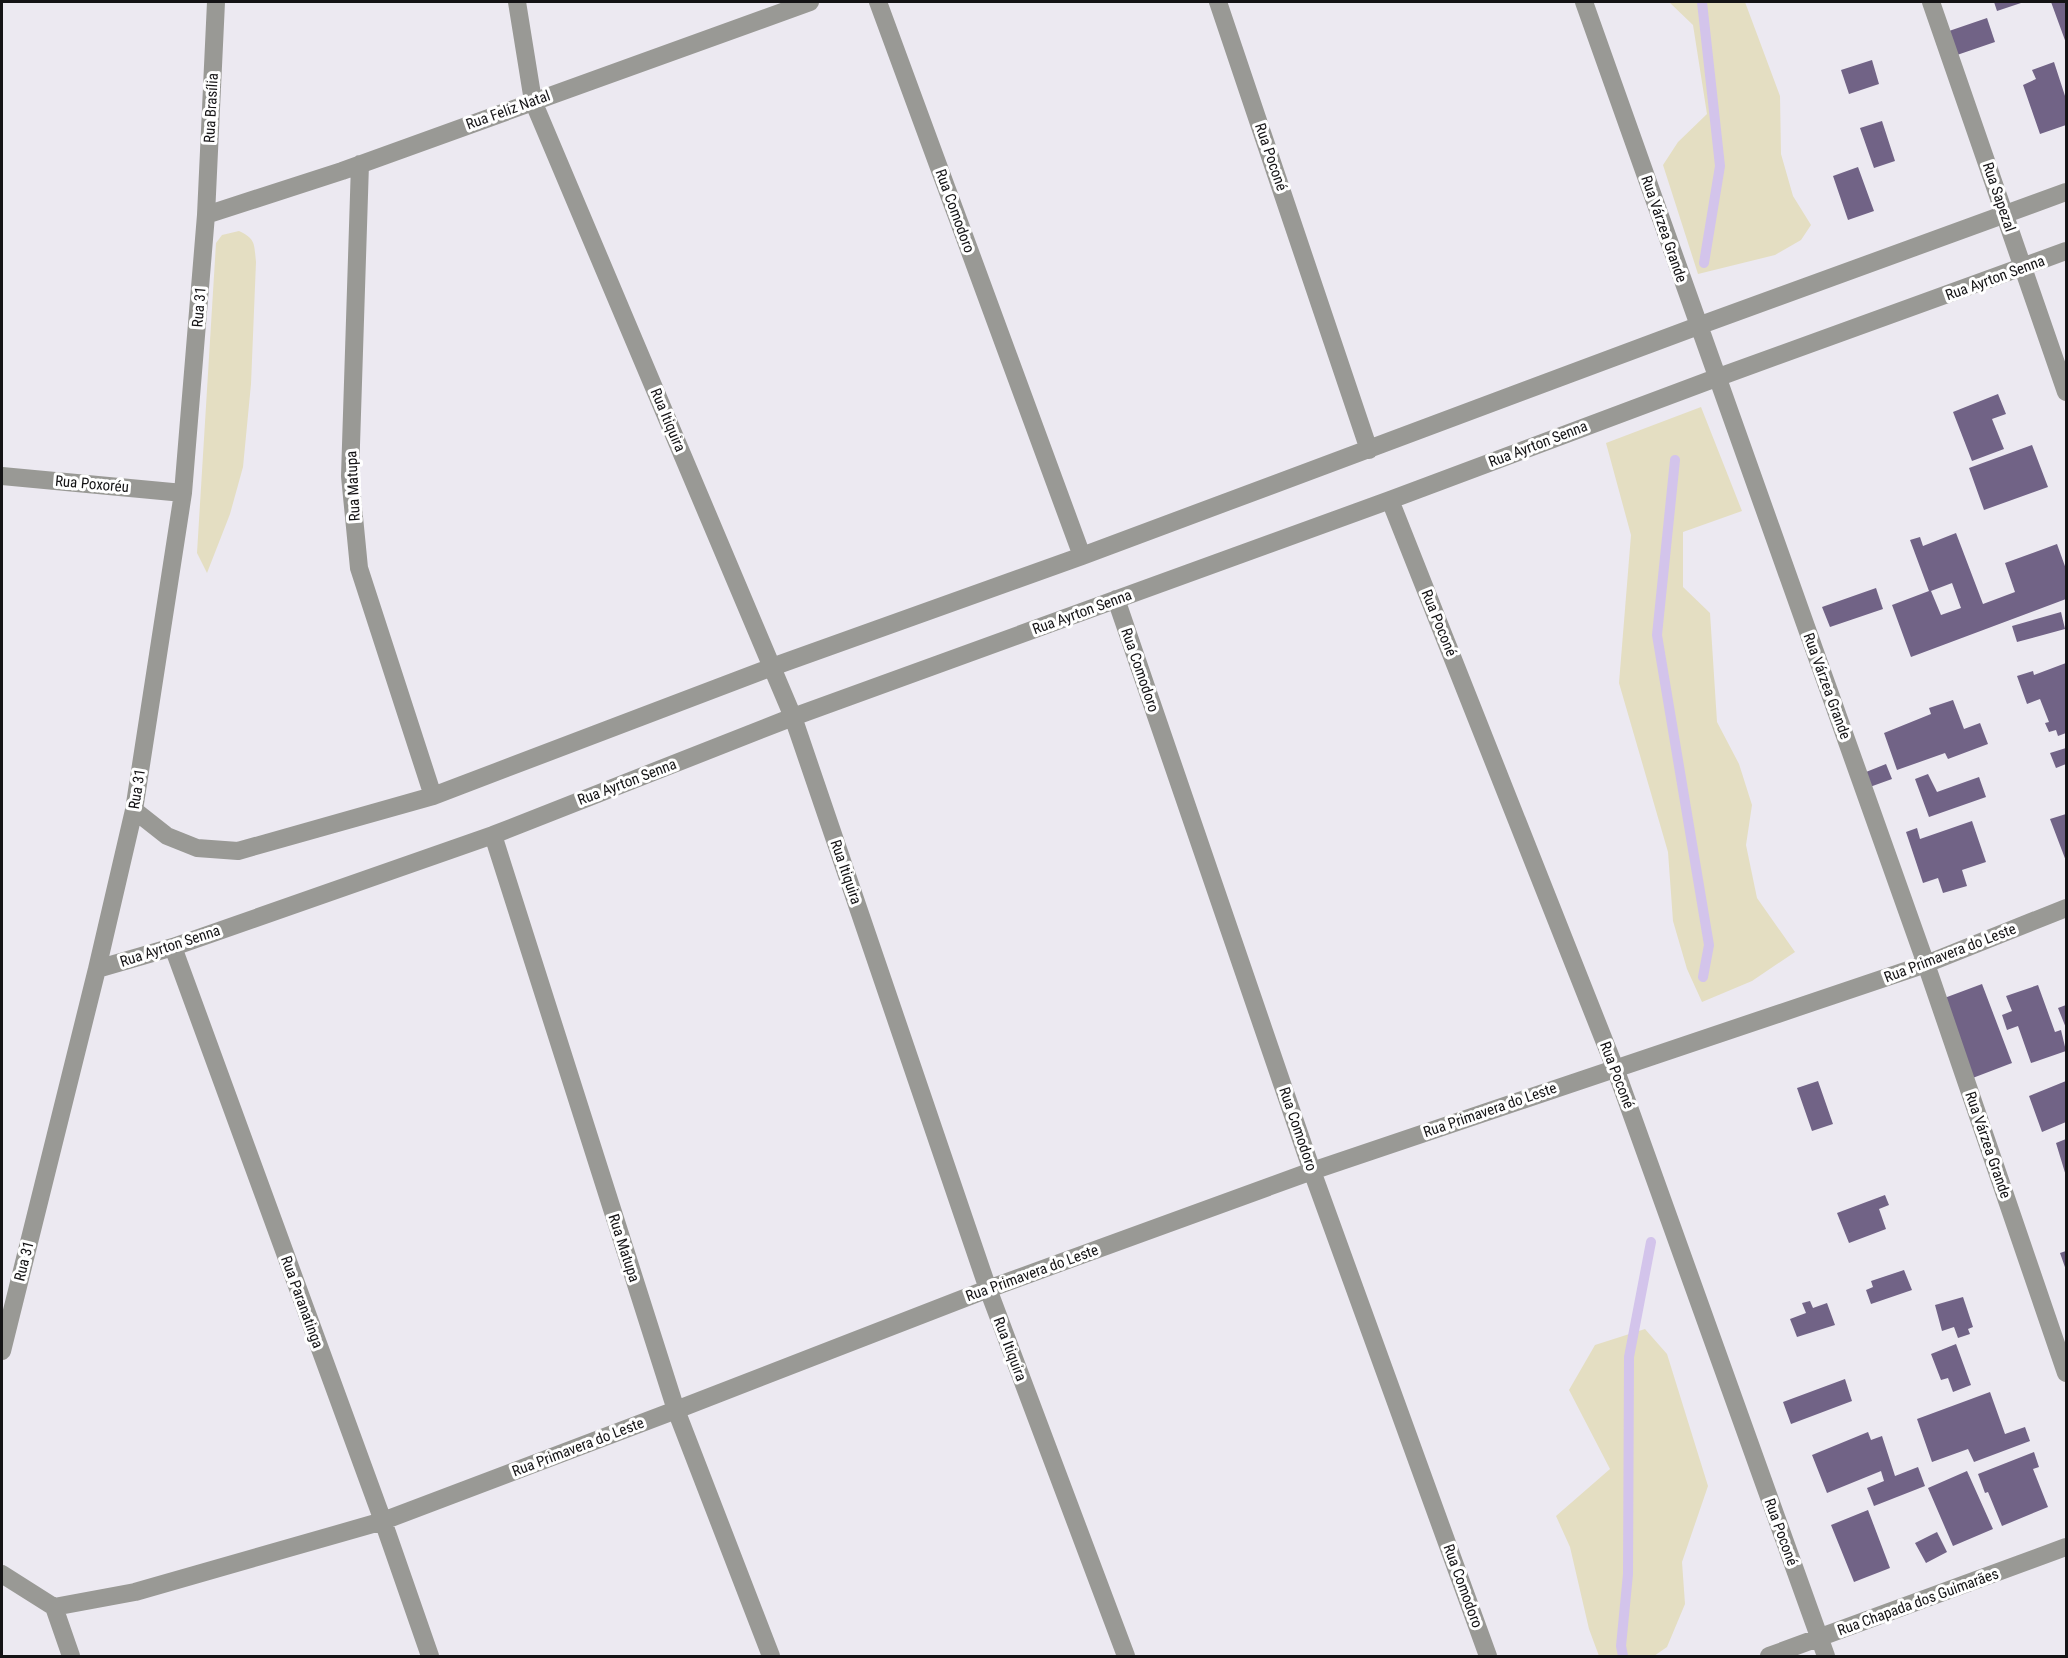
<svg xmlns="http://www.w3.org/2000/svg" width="2068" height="1658" font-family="'Roboto Condensed',sans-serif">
<rect width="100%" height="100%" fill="#ece9f1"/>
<!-- green -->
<path fill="#e4dec2" d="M1669,2H1745L1780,96L1781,154L1793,196L1811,225L1801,240L1775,255L1698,274L1663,165L1678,142L1707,114L1693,25Z
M239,231C256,239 254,244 256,262L251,384L243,467L230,514L207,573L197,553L216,243L222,235Z
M1701,407L1742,511L1683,532V587L1710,613L1717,722L1739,764L1752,805L1746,845L1757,898L1795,952L1752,981L1702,1002L1687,969L1673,921L1668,852L1619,683L1631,535L1606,443Z
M1645,1329L1667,1354L1708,1486L1682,1562L1685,1604L1667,1647L1654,1656H1599L1589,1629L1570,1547L1556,1516L1610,1469L1569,1390L1595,1345Z"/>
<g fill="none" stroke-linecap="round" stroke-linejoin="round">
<!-- stream -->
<path stroke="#d3c4eb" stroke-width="10" d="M1702,2L1720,166L1704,263
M1675,460L1657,635L1709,945L1703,977
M1623,1656L1621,1646L1628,1574L1629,1357L1651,1242"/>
</g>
<!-- building -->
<path fill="#716386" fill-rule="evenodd" d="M1994,2H2024L1997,11Z
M2051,2H2066V43Z
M1987,18L1995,42L1957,55L1949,31Z
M1872,60L1879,84L1849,94L1841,70Z
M2054,62L2066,99V125L2040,134L2023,85L2036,79L2032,70Z
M1882,121L1895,161L1874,168L1860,128Z
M1858,167L1874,211L1848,220L1833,176Z
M1998,394L2006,414L1992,419L2004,449L1972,461L1953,412Z
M2032,445L2048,487L1984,510L1969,468Z
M1956,533L1983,604L2015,592L2005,563L2057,544L2066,569V599L1911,657L1892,605L1929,591L1910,540L1920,537L1923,546ZM1952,583L1961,608L1941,615L1931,591Z
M1876,588L1883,609L1830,627L1822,607Z
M2061,612L2065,629L2017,642L2012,626Z
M2066,663V733L2058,736L2056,730L2049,732L2045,723L2049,722L2040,699L2027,704L2017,676L2033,671L2034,675Z
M1953,700L1964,729L1980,723L1988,744L1948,759L1945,753L1897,770L1884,733L1931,714L1929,708Z
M2066,748V764L2056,768L2050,753Z
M1886,764L1892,779L1867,788L1861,774Z
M1928,774L1937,792L1979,777L1986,797L1929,817L1915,779Z
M2066,814V861L2050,819Z
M1972,821L1986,862L1962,870L1967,886L1943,893L1938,878L1923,883L1906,832L1917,828L1920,839Z
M1982,984L2012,1063L1970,1079L1939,1000Z
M2038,985L2055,1032L2061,1030L2066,1051L2031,1063L2018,1026L2007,1030L2002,1015L2012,1011L2006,996Z
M2066,1005V1028L2058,1008Z
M1818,1081L1833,1124L1812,1131L1797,1088Z
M2066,1081V1122L2042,1132L2029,1096Z
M2066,1139V1176L2056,1143Z
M1885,1195L1889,1205L1879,1209L1886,1229L1849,1243L1837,1213Z
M2066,1251V1270L2060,1253Z
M1904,1270L1912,1290L1871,1304L1866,1290L1873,1287L1871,1281Z
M1963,1297L1973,1327L1968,1329L1970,1334L1958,1338L1954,1327L1942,1331L1935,1305Z
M1810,1301L1813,1308L1827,1303L1835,1325L1797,1337L1790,1319L1806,1313L1802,1303Z
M1956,1344L1971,1385L1953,1392L1948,1378L1941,1380L1931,1354Z
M1845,1379L1852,1401L1791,1424L1783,1402Z
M1990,1392L2005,1434L2025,1427L2030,1441L1974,1462L1968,1449L1932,1462L1917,1419Z
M1868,1432L1871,1440L1882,1436L1895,1476L1918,1467L1925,1486L1874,1506L1867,1488L1884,1481L1881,1471L1827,1493L1812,1455Z
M2034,1452L2039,1467L2033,1469L2048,1507L2002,1526L1988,1492L1985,1493L1978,1474Z
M1967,1471L1993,1529L1953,1546L1928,1488Z
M1868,1510L1890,1568L1854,1582L1831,1525Z
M1937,1532L1947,1552L1926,1563L1915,1543Z"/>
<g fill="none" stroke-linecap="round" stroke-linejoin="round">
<!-- minor -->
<path stroke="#999995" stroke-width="18" d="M517,2L533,101L793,717L988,1289L1126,1656
M878,2L1082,556
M1218,2L1369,450
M1584,2L1926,964L2066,1373
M1931,2L2066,392
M360,164L350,476L359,568L433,796
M206,215L342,171L810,2
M2,476L183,493
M1390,500L1615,1068L1826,1656
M1116,599L1312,1171L1488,1656
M134,810L167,836L197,848L238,851L433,796L772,667L1082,556L1698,326L2066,192
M493,835L676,1410L771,1656
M173,947L383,1521L430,1656
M97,969L173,947L493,835L793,717L1390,500L1716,378L2066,251
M2,1351L97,969L134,810L183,493L206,215L216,2
M2,1574L54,1607L135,1592L383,1521L676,1410L988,1289L1312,1171L1926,964L2066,908
M54,1607L71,1656
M1769,1656L2066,1547"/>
</g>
<g text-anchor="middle" stroke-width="6" stroke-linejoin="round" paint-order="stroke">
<!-- street labels -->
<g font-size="15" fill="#141315" stroke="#fff">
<text transform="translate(211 108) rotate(-87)" y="5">Rua Brasília</text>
<text transform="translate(508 110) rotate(-20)" y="5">Rua Feliz Natal</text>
<text transform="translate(1271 157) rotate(71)" y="5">Rua Poconé</text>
<text transform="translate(1999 197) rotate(71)" y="5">Rua Sapezal</text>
<text transform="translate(955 211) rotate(70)" y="5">Rua Comodoro</text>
<text transform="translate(1664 229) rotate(71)" y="5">Rua Várzea Grande</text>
<text transform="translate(1995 278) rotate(-20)" y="5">Rua Ayrton Senna</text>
<text transform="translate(199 307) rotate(-85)" y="5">Rua 31</text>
<text transform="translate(668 420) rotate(67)" y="5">Rua Itiquira</text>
<text transform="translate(1538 444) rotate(-21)" y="5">Rua Ayrton Senna</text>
<text transform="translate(92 484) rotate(5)" y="5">Rua Poxoréu</text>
<text transform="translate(353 486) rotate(-93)" y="5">Rua Matupa</text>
<text transform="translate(1082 612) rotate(-20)" y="5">Rua Ayrton Senna</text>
<text transform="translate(1439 623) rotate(68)" y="5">Rua Poconé</text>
<text transform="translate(1140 670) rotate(71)" y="5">Rua Comodoro</text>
<text transform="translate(1827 686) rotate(70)" y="5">Rua Várzea Grande</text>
<text transform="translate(627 782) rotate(-21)" y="5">Rua Ayrton Senna</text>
<text transform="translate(137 789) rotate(-81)" y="5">Rua 31</text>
<text transform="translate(846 872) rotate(71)" y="5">Rua Itiquira</text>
<text transform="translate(170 946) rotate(-18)" y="5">Rua Ayrton Senna</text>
<text transform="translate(1950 953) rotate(-21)" y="5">Rua Primavera do Leste</text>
<text transform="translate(1617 1075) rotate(69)" y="5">Rua Poconé</text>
<text transform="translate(1490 1110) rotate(-19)" y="5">Rua Primavera do Leste</text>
<text transform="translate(1298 1129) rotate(71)" y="5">Rua Comodoro</text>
<text transform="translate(1988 1145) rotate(71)" y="5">Rua Várzea Grande</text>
<text transform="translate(624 1248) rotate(72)" y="5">Rua Matupa</text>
<text transform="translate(24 1261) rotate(-76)" y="5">Rua 31</text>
<text transform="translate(1032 1273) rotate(-20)" y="5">Rua Primavera do Leste</text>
<text transform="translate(302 1302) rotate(70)" y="5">Rua Paranatinga</text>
<text transform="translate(1010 1349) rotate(69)" y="5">Rua Itiquira</text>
<text transform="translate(578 1447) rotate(-21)" y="5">Rua Primavera do Leste</text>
<text transform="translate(1781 1532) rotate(70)" y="5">Rua Poconé</text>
<text transform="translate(1463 1586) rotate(70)" y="5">Rua Comodoro</text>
<text transform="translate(1918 1602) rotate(-20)" y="5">Rua Chapada dos Guimarães</text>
</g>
</g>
<!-- border -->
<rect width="2068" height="1658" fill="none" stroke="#141315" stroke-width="6"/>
</svg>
